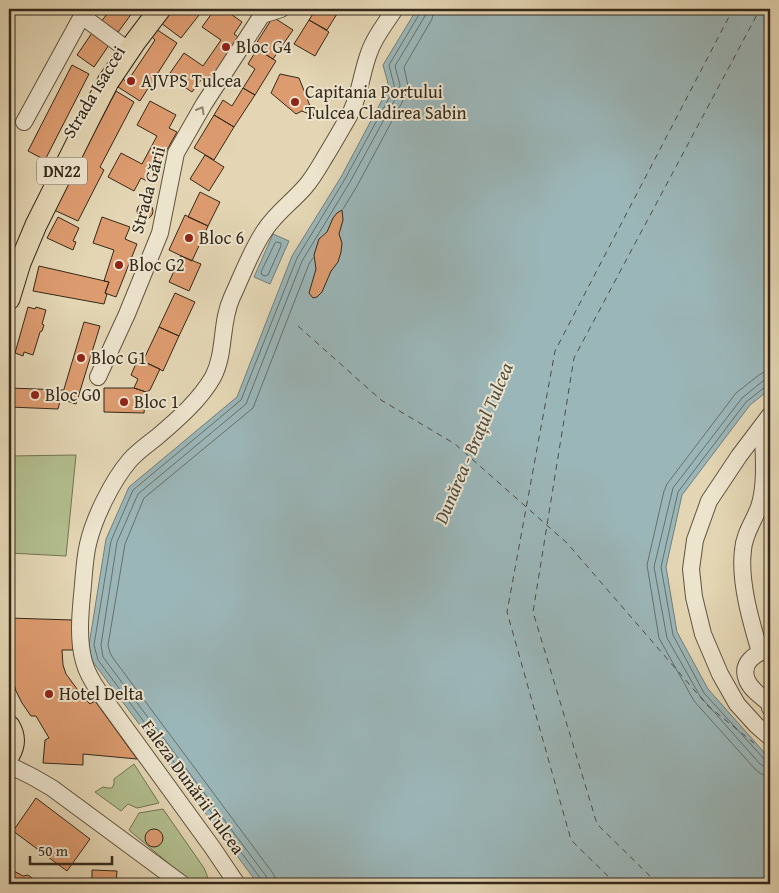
<svg xmlns="http://www.w3.org/2000/svg" width="779" height="893" font-family="'Gentium Book Plus',serif">
<rect width="100%" height="100%" fill="#e4d6b4"/>
<filter id="stains"><feTurbulence type="fractalNoise" baseFrequency=".004" numOctaves="4"/><feColorMatrix values="0 0 0 0 .2 0 0 0 0 .09 0 0 0 0 .02 0 0 0 .5 -.17"/></filter>
<radialGradient id="worn" r=".72"><stop offset=".6" stop-color="#630" stop-opacity="0"/><stop offset="1" stop-color="#630" stop-opacity=".3"/></radialGradient>
<!-- green -->
<path fill="#b2be8e" stroke="#737454" d="M76,455L66,556L9,553V456Z
M134,764L159,803L137,808L128,804L121,811L95,792L103,787L108,788H112L114,784V779Z
M163,809L204,868L208,878L206,884H193L129,830L139,813Z"/>
<!-- water -->
<path fill="#9bb6b8" stroke="#727e79" d="M417,9H770V389L750,405L682,495L666,567L677,632L708,689L770,759V884H258L93,662L90,652L89,645L106,539L129,487L237,397L292,256L341,177L389,87L383,65Z
M273,234L289,241L270,284L254,277Z"/>
<g fill="none" stroke-linecap="round" stroke-linejoin="round">
<!-- shore -->
<path stroke="#687069" stroke-width="1" d="M343,209L357,186L406,95L408,86L404,67L432,19L434,9
M277,242L281,243V246L268,275L265,276L262,275L261,272L275,243Z
M770,372H764L759,375L736,393L667,484L664,491L647,565L659,638L694,701L755,769L761,774L770,775
M770,379L763,381L742,398L673,488L654,567L667,638L700,696L760,764L765,767L770,768
M770,386L765,387L746,402L678,492L661,567L673,635L704,693L765,760L770,761
M262,884L261,879L98,660L94,645L111,541L133,490L241,400L297,258L345,179L394,89V85L389,65L420,13V9
M268,884L266,876L103,657L101,645L117,542L138,494L246,404L302,261L350,182L399,92L400,85L395,66L425,16L427,9
M275,884V877L272,872L113,658L110,653L108,645L125,544L144,498L253,408L309,264L313,258"/>
<!-- ferry -->
<path stroke="#4e4c42" stroke-width="1" stroke-dasharray="6 5" stroke-linecap="butt" d="M298,326L381,400L455,444L567,543L708,706L754,743
M616,884L571,840L507,612L555,351L733,9
M658,884L597,824L533,612L574,358L760,9"/>
</g>
<!-- building -->
<path fill="#dd9c70" stroke="#34291a" d="M111,9H135L116,35L100,23Z
M172,9H190L199,15L181,38L161,23Z
M215,9H224L242,22L234,34L241,39L209,85L201,80L192,92L168,76L184,53L203,66L221,40L202,27Z
M316,9H340L327,30L309,20Z
M273,17L293,30L273,59L254,47Z
M309,20L329,32L315,56L294,44Z
M156,29L177,43L140,101L118,87L123,79L127,82L155,40L151,36Z
M94,30L111,42L94,67L77,55Z
M257,49L276,61L255,95L243,88L255,69L248,64Z
M72,65L89,74L45,160L28,151Z
M280,74L299,78L314,116L302,111L296,114L271,93Z
M243,88L255,95L234,127L214,115L223,100L232,106Z
M116,91L134,102L100,167L104,170L78,221L54,210Z
M150,101L176,115L169,128L177,132L149,182L141,178L134,191L108,177L121,153L142,164L157,136L137,125Z
M214,115L234,127L214,160L194,148Z
M205,155L224,167L209,191L190,179Z
M9,185L14,188L9,199Z
M200,192L220,202L208,226L188,217Z
M137 211a8 8 0 1 1 16 0a8 8 0 1 1-16 0Z
M342,210L343,220L339,234L342,243L341,252L338,262L331,271L322,292L317,297L313,298L309,293L316,269L314,255L319,239L327,232L333,218L337,213Z
M185,215L208,226L192,261L169,250Z
M58,217L79,228L73,241L76,242L73,250L47,238Z
M102,217L130,227L125,239L137,244L116,297L105,293L109,282L104,281L114,250L93,243Z
M181,256L201,264L189,291L169,282Z
M39,266L109,282L105,293L107,294L104,304L33,291Z
M175,293L195,302L179,336L159,327Z
M28,307L35,309L36,307L46,310L42,324L44,325L42,331L40,332L33,355L24,352L23,356L15,353Z
M84,322L100,326L76,404L61,399Z
M159,327L179,336L163,371L143,361Z
M138,359L160,369L150,390L146,392L134,388L138,379L131,375Z
M10,388L63,390L58,409L9,407Z
M104,388H134L146,392L144,413L104,412Z
M9,618L72,620L73,650H62L63,665L66,674L83,697L90,704L95,701L137,759L83,754V765L43,763L45,740L49,738L36,716H31L22,703L16,691L12,678L10,661Z
M36,798L90,839L67,871L13,831Z
M145 838a9 9 0 1 1 18 0a9 9 0 1 1-18 0Z
M12,870L23,876L28,875L40,884H9V874Z
M92,870L117,871L116,884H92Z"/>
<g fill="none" stroke-linecap="round" stroke-linejoin="round">
<!-- minor casing -->
<g stroke="#605440" stroke-width="18">
<path id="minor" d="M82,16L121,45
M24,122L82,16L87,9
M98,377L127,314L160,233L176,153L204,104L262,15L281,9
M770,415L739,456L709,501L695,540L691,569L694,597L703,634L720,674L737,704L756,725L770,737
M770,649C755,653 740,663 747,680C751,690 762,697 770,704V708
M760,652C751,622 739,581 743,550C744,534 754,521 759,507C767,483 763,451 763,426
M9,765L33,777L52,788L182,884
M237,884L212,847L100,693C93,683 87,673 84,662C78,641 80,616 82,595C84,578 84,561 88,544C94,518 112,481 130,460C138,451 147,445 157,437C177,420 200,400 213,377C226,352 220,323 232,297C242,276 252,248 265,230C276,213 292,202 305,187C313,178 319,167 325,157C333,144 341,130 349,116C360,97 361,74 369,53C374,37 386,23 395,9"/>
</g>
<!-- major casing -->
<g stroke="#34291a" stroke-width="23">
<path id="major" d="M9,299L20,263L36,225L91,115L108,82L135,42L160,9
M9,726C15,736 15,745 9,755"/>
</g>
<!-- minor -->
<use href="#minor" stroke="#ede4ce" stroke-width="16"/>
<!-- major -->
<use href="#major" stroke="#e4d6b4" stroke-width="21"/>
</g>
<!-- one-way arrows -->
<defs><path id="oneway-chevron" d="M-2-3.5L2.5 0L-2 3.5" fill="none" stroke-width="1.6" stroke-linecap="round" stroke-linejoin="round" transform="scale(1.25)"/></defs>
<use stroke="#908674" href="#oneway-chevron" transform="translate(201 110) rotate(-60)"/>
<!-- markers -->
<g fill="#8f2418" stroke="#ede4ce" stroke-width="2">
<circle cx="226" cy="47" r="5"/>
<circle cx="131" cy="81" r="5"/>
<circle cx="295" cy="102" r="5"/>
<circle cx="189" cy="238" r="5"/>
<circle cx="119" cy="265" r="5"/>
<circle cx="81" cy="358" r="5"/>
<circle cx="35" cy="395" r="5"/>
<circle cx="124" cy="402" r="5"/>
<circle cx="49" cy="694" r="5"/>
</g>
<g text-anchor="middle" stroke-width="4" stroke-linejoin="round" paint-order="stroke">
<!-- shield labels -->
<rect fill="#ede4ce" stroke="#6c6150" stroke-width="1" x="37" y="157.5" width="50" height="27" rx="4"/>
<g font-size="16" font-weight="bold" fill="#34291a">
<text x="62" y="177">DN22</text>
</g>
<!-- poi labels -->
<g font-size="18" fill="#34291a" stroke="#ede4ce" text-anchor="start">
<text x="236" y="53">Bloc G4</text>
<text x="141" y="87">AJVPS Tulcea</text>
<text x="305" y="98">Capitania Portului<tspan x="305" dy="21">Tulcea Cladirea Sabin</tspan></text>
<text x="199" y="244">Bloc 6</text>
<text x="129" y="271">Bloc G2</text>
<text x="91" y="364">Bloc G1</text>
<text x="45" y="401">Bloc G0</text>
<text x="134" y="408">Bloc 1</text>
<text x="59" y="700">Hotel Delta</text>
</g>
<!-- street labels -->
<g font-size="18" fill="#34291a" stroke="#ede4ce">
<text transform="translate(94 92) rotate(-59)" y="6">Strada Isaccei</text>
<text transform="translate(148 190) rotate(-75)" y="6">Strada Gării</text>
<text transform="translate(193 787) rotate(54)" y="6">Faleza Dunării Tulcea</text>
</g>
<!-- water labels -->
<g font-size="19" font-style="italic" fill="#4e4c42" stroke="#ede4ce">
<text transform="translate(473 443) rotate(-67)" y="7">Dunărea - Brațul Tulcea</text>
</g>
</g>
<!-- margin -->
<rect width="779" height="893" fill="none" stroke="#e4d6b4" stroke-width="30"/>
<rect x="10" y="10" width="759" height="873" fill="none" stroke="#34291a" stroke-width="2.5"/>
<rect x="15" y="15" width="749" height="863" fill="none" stroke="#34291a"/>
<!-- scale -->
<path d="M30 856v8h82v-8" fill="none" stroke="#34291a" stroke-width="2.5"/>
<text x="38" y="856" font-size="15" fill="#34291a" stroke="#ede4ce" stroke-width="4" paint-order="stroke">50 m</text>
<rect width="100%" height="100%" filter="url(#stains)"/>
<rect width="100%" height="100%" fill="url(#worn)"/>
</svg>
